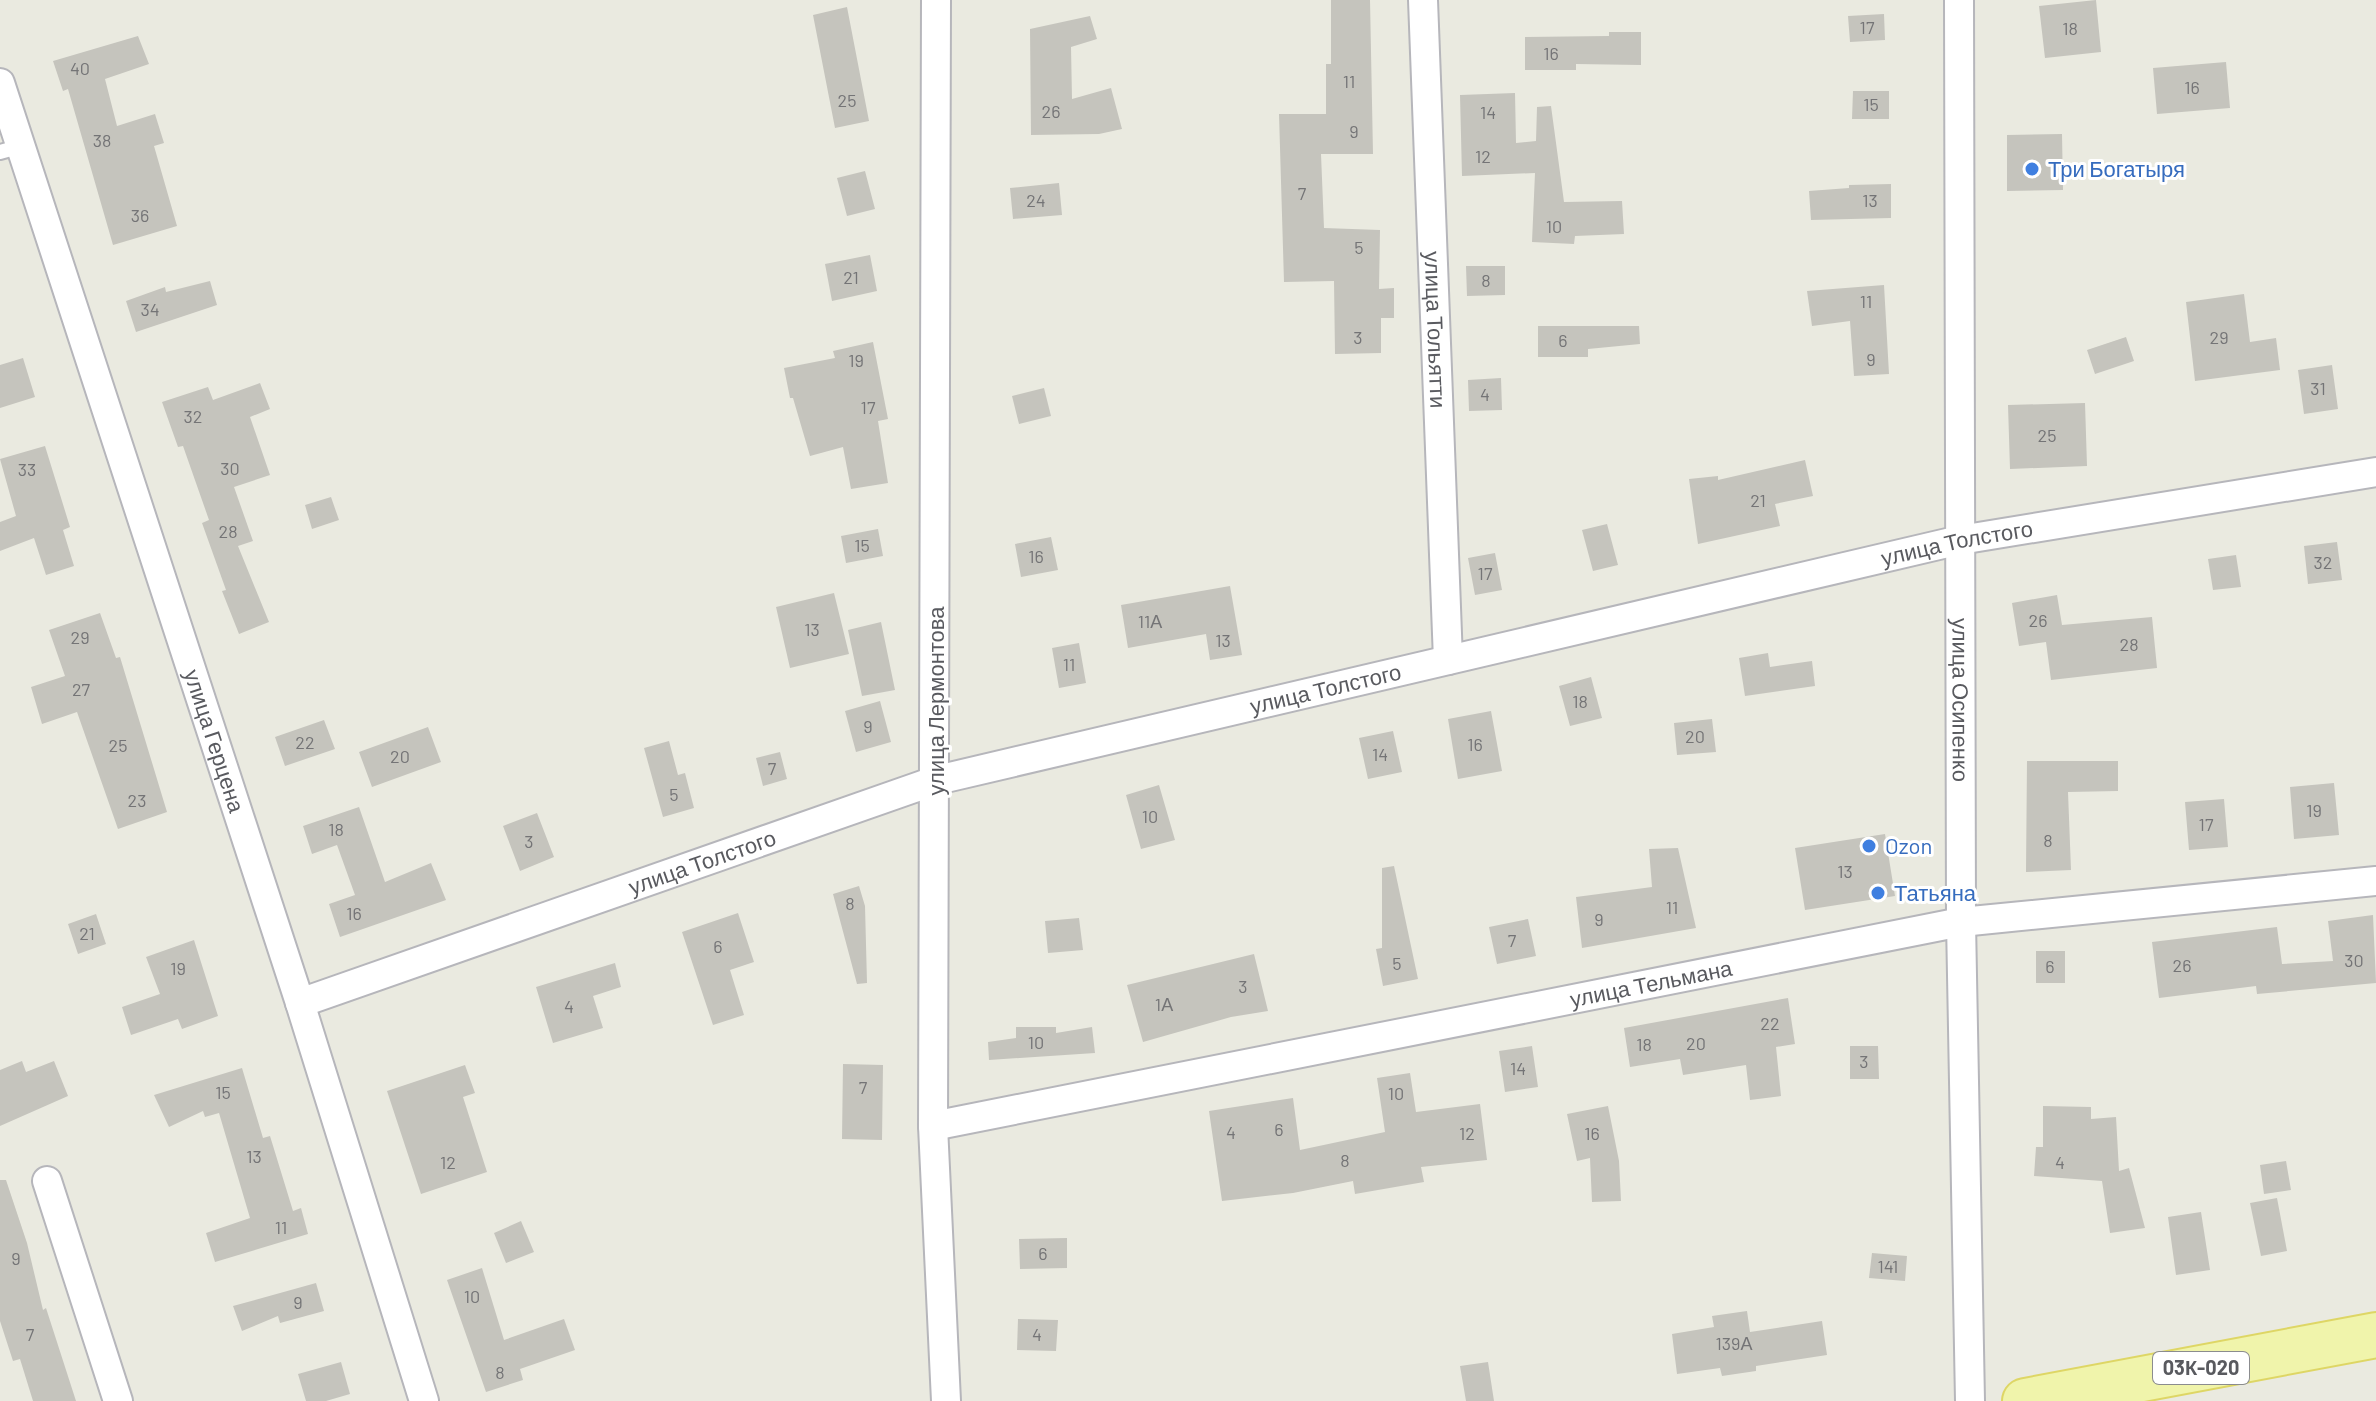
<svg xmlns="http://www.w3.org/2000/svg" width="2376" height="1401" font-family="Barlow,sans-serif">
<rect width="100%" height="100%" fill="#eaeae0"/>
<!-- building -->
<path fill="#c5c4bd" d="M1331,0H1370L1373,154H1321L1324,228L1380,230L1379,289L1394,288V318H1381V353L1335,354L1334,281L1284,282L1279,114H1326V64H1331Z
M2096,0L2101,52L2045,58L2039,6Z
M847,7L869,121L835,128L813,15Z
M1884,14L1885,40L1850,42L1848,16Z
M1090,16L1097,39L1071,47L1072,99L1111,88L1122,129L1099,134L1031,135L1030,29Z
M1609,32H1641V65L1576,64V70H1525V37L1609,36Z
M138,36L149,64L105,79L117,126L155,114L164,143L154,146L177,226L113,245L68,89L63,91L53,61Z
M2226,62L2230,108L2157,114L2153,68Z
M1853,91H1889V119H1852Z
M1515,93L1516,143L1536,141L1537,107L1551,106L1564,202L1622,201L1624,234L1575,236L1574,244L1532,242L1535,173L1462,176L1460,95Z
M2062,134L2063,190L2007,191V135Z
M865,171L875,209L847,216L837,178Z
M1059,183L1062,215L1013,219L1010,188Z
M1891,184V218L1811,220L1809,191L1849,188V185Z
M870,255L877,291L832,301L825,264Z
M1466,266H1505V295L1467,296Z
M210,281L217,305L136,332L126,301L165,287L166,292Z
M1884,285L1889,374L1854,376L1850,321L1812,326L1807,291Z
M2244,294L2250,342L2276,338L2280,370L2195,381L2186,302Z
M1538,326H1639L1640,344L1588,349V357H1538Z
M2126,337L2134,361L2095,374L2087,350Z
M873,342L888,419L878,421L888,483L851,489L843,447L810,456L793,398H790L784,368L835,358L833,351Z
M23,358L35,397L0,408V365Z
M2332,365L2338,409L2304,414L2298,370Z
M1501,378L1502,410L1469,411L1468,380Z
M260,383L270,409L250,417L270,475L234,487L253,541L238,546L269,622L239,634L222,591L226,590L202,523L209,520L183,446L178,447L162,402L208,387L213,400Z
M1044,388L1051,416L1019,424L1012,396Z
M2085,403L2087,466L2010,469L2008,405Z
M45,446L70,527L63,530L74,566L46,575L34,538L0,551V522L16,516L0,459Z
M1805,460L1813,496L1775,504L1780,526L1698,544L1689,479L1718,476V480Z
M331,497L339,520L312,529L305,505Z
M1607,524L1618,565L1593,571L1582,530Z
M878,529L883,556L846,563L841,536Z
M1051,537L1058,570L1021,577L1015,544Z
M2337,542L2342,580L2308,584L2304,546Z
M1495,553L1502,590L1475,595L1468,558Z
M2236,555L2241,587L2213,590L2208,559Z
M1230,586L1242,655L1210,660L1206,634L1128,648L1121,605Z
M834,593L849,654L790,668L776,607Z
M2057,595L2062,625L2152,617L2157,668L2051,680L2046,642L2019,646L2012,603Z
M100,613L116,658L120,657L167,812L118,829L77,712L42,724L31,687L65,676L49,630Z
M881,622L895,690L862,696L848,630Z
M1079,643L1086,683L1059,688L1052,648Z
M1768,653L1770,667L1812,661L1815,686L1745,696L1739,658Z
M1591,677L1602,718L1570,726L1559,686Z
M880,701L891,742L856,752L845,711Z
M1491,711L1502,771L1458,779L1448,719Z
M1712,719L1716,752L1677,755L1674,723Z
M324,720L335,749L285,766L275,737Z
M428,727L441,762L372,787L359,752Z
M1393,731L1402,772L1368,779L1359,738Z
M669,741L678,775L685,773L694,808L663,817L644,748Z
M780,752L787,779L763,786L756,758Z
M2027,761H2118V791L2068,792L2071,870L2026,872Z
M2334,783L2339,835L2294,839L2290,787Z
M1159,785L1175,840L1141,849L1126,795Z
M2224,799L2228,847L2189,850L2185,802Z
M359,807L385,882L431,863L446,900L340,937L329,904L355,895L337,845L312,854L303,826Z
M537,813L554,857L520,871L503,826Z
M1885,834L1895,896L1805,910L1795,848Z
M1678,848L1696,928L1582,948L1576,897L1652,887L1649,849Z
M1394,866L1418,979L1383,986L1376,949L1382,948V868Z
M859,886L865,906L867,983L857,984L833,894Z
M738,913L754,962L730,970L744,1015L713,1025L682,932Z
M96,914L106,944L78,954L68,924Z
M2373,915L2376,983L2257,994L2256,986L2159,998L2152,942L2277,927L2282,964L2333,961L2328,921Z
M1079,918L1083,950L1048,953L1045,921Z
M1528,919L1536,956L1497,964L1489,927Z
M194,940L218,1016L182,1029L178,1019L131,1035L122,1007L160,994L146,957Z
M2036,951H2065V983H2036Z
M1254,954L1268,1011L1231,1017L1143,1042L1127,985Z
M615,963L621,987L593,996L603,1028L553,1043L536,987Z
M1788,998L1795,1044L1776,1047L1781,1096L1750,1100L1746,1065L1683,1075L1680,1059L1630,1067L1624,1028Z
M1016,1027H1056V1033L1092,1027L1095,1053L989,1060L988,1042L1016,1038Z
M1532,1046L1538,1087L1505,1092L1499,1051Z
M1850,1046H1878L1879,1079H1850Z
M22,1061L26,1072L54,1061L68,1096L0,1126V1070Z
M843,1064L883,1065L882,1140L842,1139Z
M465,1065L475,1093L463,1097L487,1172L421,1194L387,1091Z
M242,1068L263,1138L270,1136L293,1211L301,1208L308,1234L215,1262L206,1233L250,1218L219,1113L205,1117L203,1111L169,1127L154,1095Z
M1410,1073L1416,1112L1480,1104L1487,1160L1421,1167L1424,1182L1355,1194L1353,1181L1293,1193L1222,1201L1209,1111L1293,1098L1300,1150L1385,1132L1377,1078Z
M1608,1106L1619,1161L1621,1201L1592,1202L1590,1158L1577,1161L1567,1114Z
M2043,1106L2091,1107V1119L2116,1117L2119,1171L2129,1168L2145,1228L2110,1233L2102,1181L2034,1176L2036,1147H2043Z
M2286,1161L2291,1190L2264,1194L2260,1165Z
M0,1180H6L27,1243L43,1310L46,1308L76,1401H33L20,1359L13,1361L0,1321Z
M2277,1198L2287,1251L2261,1256L2250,1203Z
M2201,1212L2210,1270L2176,1275L2168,1217Z
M521,1221L534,1252L506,1263L494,1233Z
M1067,1238V1268L1020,1269L1019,1239Z
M1872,1253L1907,1256L1905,1281L1869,1278Z
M482,1268L504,1340L564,1319L575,1350L520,1369L523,1380L486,1392L447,1280Z
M316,1283L324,1311L280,1323L278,1316L242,1331L233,1306Z
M1747,1311L1750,1332L1822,1321L1827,1355L1756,1366V1371L1722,1376L1720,1368L1677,1374L1672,1334L1714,1327L1712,1316Z
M1018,1319L1058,1320L1056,1351L1017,1350Z
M341,1362L350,1394L326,1401H306L298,1374Z
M1488,1362L1494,1401H1466L1460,1366Z"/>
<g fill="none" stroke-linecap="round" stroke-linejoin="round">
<!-- service casing -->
<g stroke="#b6b6bb" stroke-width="18">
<path id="service" d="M0,152L18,147"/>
</g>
<!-- minor casing -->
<g stroke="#b6b6bb" stroke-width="32">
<g id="minor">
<path d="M936,0L933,1126L946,1401"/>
<path id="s1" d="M1423,0L1448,660"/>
<path id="s2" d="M1959,0L1961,922L1970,1401"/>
<path id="s3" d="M0,83L300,1003L424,1401"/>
<path id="s4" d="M300,1003L937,780L1960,540L2376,472"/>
<path id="s5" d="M933,1126L1961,922L2376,881"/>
<path d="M47,1181L118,1401"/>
</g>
</g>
<!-- primary casing -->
<g stroke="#ded665" stroke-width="48">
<path id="primary" d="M2025,1401L2376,1335"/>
</g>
<!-- service -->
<use href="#service" stroke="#fff" stroke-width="14"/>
<!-- minor -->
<use href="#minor" stroke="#fff" stroke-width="28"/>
<!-- primary -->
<use href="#primary" stroke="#f0f4ab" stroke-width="44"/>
</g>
<!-- markers -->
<g fill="#3f7fe0" stroke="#fff" stroke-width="3">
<circle cx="2032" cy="169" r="8"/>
<circle cx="1869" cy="846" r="8"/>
<circle cx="1878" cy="893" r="8"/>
</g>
<g text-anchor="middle" stroke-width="6" stroke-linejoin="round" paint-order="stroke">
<!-- number labels -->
<g font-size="18" fill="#747476">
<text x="1867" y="34">17</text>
<text x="2070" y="35">18</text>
<text x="1551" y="60">16</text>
<text x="80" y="75">40</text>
<text x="1349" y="88">11</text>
<text x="2192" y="94">16</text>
<text x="847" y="107">25</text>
<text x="1871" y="111">15</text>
<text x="1051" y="118">26</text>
<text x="1488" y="119">14</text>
<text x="1354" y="138">9</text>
<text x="102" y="147">38</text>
<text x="1483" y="163">12</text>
<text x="1302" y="200">7</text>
<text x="1036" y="207">24</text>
<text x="1870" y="207">13</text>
<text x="140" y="222">36</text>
<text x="1554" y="233">10</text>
<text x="1359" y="254">5</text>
<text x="851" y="284">21</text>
<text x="1486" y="287">8</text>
<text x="1866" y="308">11</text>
<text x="150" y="316">34</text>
<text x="1358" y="344">3</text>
<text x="2219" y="344">29</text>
<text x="1563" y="347">6</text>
<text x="1871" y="366">9</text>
<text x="856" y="367">19</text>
<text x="2318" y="395">31</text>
<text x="1485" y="401">4</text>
<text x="868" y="414">17</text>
<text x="193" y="423">32</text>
<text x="2047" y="442">25</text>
<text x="230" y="475">30</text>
<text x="27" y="476">33</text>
<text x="1758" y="507">21</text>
<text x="228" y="538">28</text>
<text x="862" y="552">15</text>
<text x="1036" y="563">16</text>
<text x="2323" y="569">32</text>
<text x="1485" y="580">17</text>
<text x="2038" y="627">26</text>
<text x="1150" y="628">11А</text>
<text x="812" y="636">13</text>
<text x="80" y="644">29</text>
<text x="1223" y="647">13</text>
<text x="2129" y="651">28</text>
<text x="1069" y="671">11</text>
<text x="81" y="696">27</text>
<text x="1580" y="708">18</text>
<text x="868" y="733">9</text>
<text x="1695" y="743">20</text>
<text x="305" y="749">22</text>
<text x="1475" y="751">16</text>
<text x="118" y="752">25</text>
<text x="1380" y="761">14</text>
<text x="400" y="763">20</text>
<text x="772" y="775">7</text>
<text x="674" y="801">5</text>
<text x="137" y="807">23</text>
<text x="2314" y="817">19</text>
<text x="1150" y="823">10</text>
<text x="2206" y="831">17</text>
<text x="336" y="836">18</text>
<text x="2048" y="847">8</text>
<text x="529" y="848">3</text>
<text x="1845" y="878">13</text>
<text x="850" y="910">8</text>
<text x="1672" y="914">11</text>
<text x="354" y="920">16</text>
<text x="1599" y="926">9</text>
<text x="87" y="940">21</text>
<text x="1512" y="947">7</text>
<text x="718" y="953">6</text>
<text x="2354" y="967">30</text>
<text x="1397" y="970">5</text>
<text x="2182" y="972">26</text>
<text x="2050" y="973">6</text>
<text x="178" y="975">19</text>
<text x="1243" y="993">3</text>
<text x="1164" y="1011">1А</text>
<text x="569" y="1013">4</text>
<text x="1770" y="1030">22</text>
<text x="1036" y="1049">10</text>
<text x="1696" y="1050">20</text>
<text x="1644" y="1051">18</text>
<text x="1864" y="1068">3</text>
<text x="1518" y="1075">14</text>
<text x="863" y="1094">7</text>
<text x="223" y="1099">15</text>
<text x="1396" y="1100">10</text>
<text x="1279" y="1136">6</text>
<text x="1231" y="1139">4</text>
<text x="1467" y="1140">12</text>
<text x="1592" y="1140">16</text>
<text x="254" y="1163">13</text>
<text x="1345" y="1167">8</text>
<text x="448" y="1169">12</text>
<text x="2060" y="1169">4</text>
<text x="281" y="1234">11</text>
<text x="1043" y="1260">6</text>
<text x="16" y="1265">9</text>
<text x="1888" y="1273">141</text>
<text x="472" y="1303">10</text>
<text x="298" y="1309">9</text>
<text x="30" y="1341">7</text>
<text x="1037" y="1341">4</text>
<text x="1734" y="1350">139А</text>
<text x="500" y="1379">8</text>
</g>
<!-- shield labels -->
<rect fill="#fff" stroke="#8b8c8f" stroke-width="2" x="2153" y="1352" width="96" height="32" rx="6"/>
<g font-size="20" font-weight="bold" fill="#595a5f">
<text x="2201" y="1375">03К-020</text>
</g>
<!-- shop labels -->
<g font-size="22" fill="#366cbe" stroke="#fff" text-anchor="start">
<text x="2048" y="177">Три Богатыря</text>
<text x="1885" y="854">Ozon</text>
<text x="1894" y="901">Татьяна</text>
</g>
<!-- street labels -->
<g font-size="22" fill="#595a5f" stroke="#fff">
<text dy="8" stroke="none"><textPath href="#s1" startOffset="330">улица Тольятти</textPath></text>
<text dy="8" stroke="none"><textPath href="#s4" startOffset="1722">улица Толстого</textPath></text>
<text dy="8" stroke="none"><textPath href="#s4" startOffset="1074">улица Толстого</textPath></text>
<text transform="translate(936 701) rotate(-90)" y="8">улица Лермонтова</text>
<text dy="8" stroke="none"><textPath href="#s2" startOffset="700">улица Осипенко</textPath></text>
<text dy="8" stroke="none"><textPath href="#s3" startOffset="692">улица Герцена</textPath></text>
<text dy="8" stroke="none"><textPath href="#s4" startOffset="426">улица Толстого</textPath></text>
<text dy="8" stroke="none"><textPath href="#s5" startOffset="732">улица Тельмана</textPath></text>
</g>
</g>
</svg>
